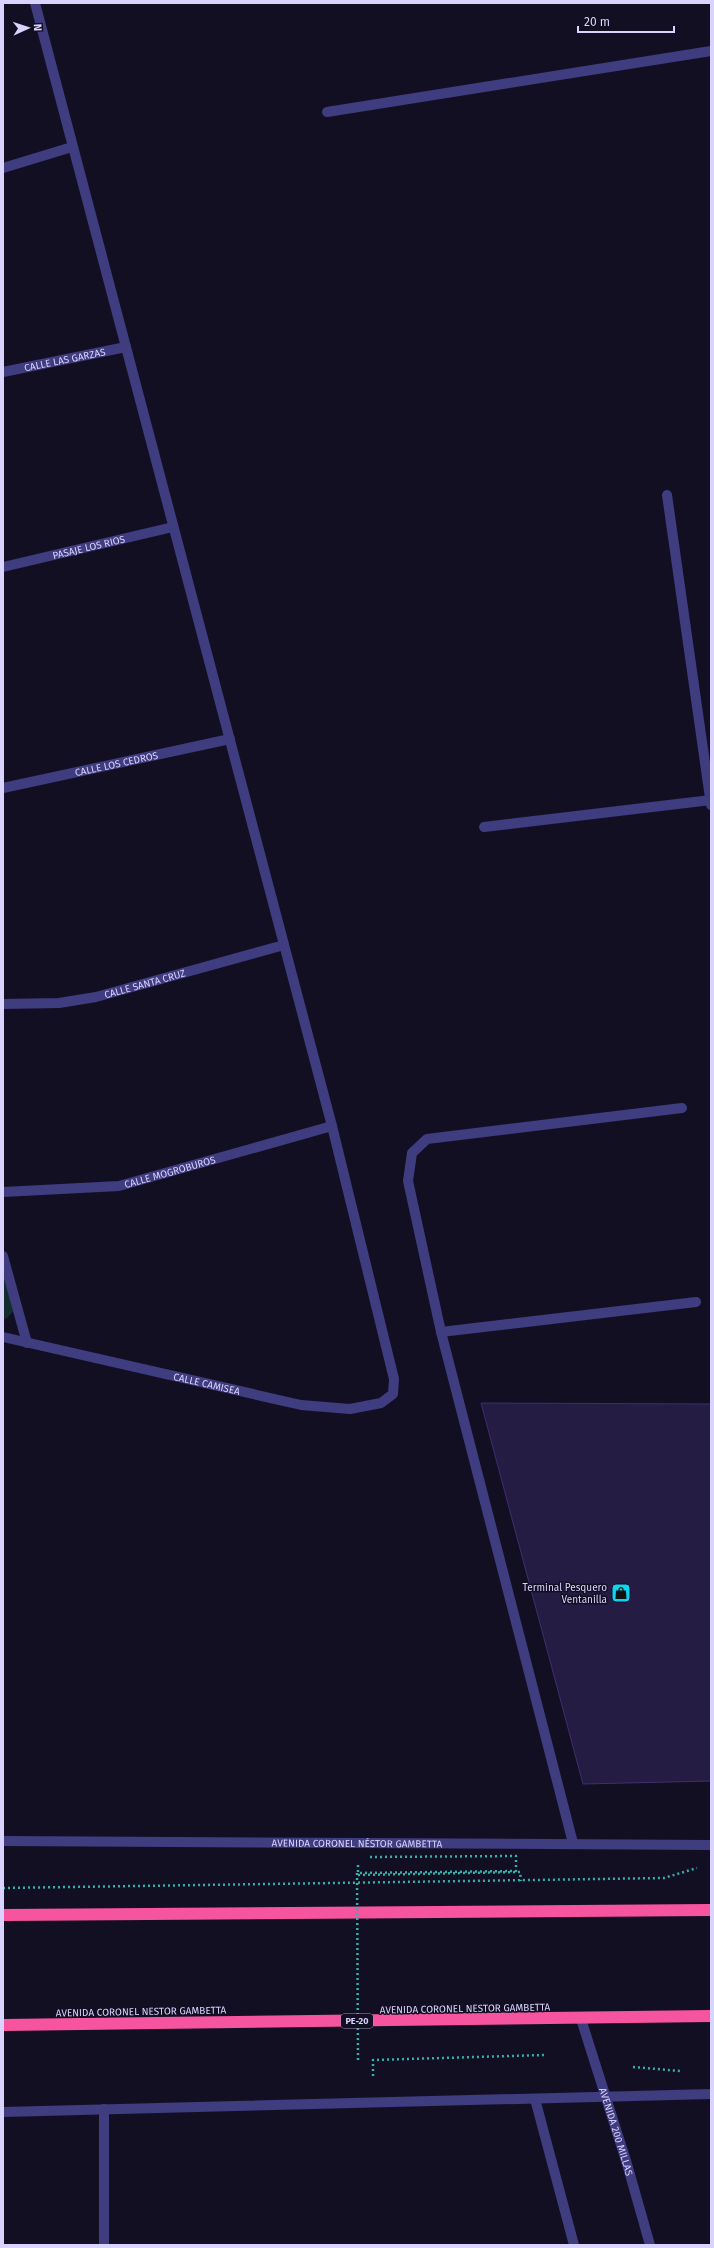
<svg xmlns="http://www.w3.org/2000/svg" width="714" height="2248" font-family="'Fira Sans',sans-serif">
<rect width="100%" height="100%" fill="#130f23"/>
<!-- green -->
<path fill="#132d2c" d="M3,1262L16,1308L6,1319L3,1318Z"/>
<!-- building -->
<path fill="#251c43" stroke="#3d2f6e" d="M481,1403L711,1404V1781L583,1784Z"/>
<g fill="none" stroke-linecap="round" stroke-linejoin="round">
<!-- path -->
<path stroke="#34b0ab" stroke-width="2.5" stroke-dasharray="2 3" stroke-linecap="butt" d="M358,1865V1875L520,1872L521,1881
M3,1888L664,1878L697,1868
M633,2067L680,2071
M373,2076V2060L544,2055"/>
<!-- minor -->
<g stroke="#403c80" stroke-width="10">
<path d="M327,112L711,51"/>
<path d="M3,168L72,147"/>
<path id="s1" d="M3,372L126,347"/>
<path d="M667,495L711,805"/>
<path id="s2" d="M3,567L173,527"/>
<path id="s3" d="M3,788L230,739"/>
<path d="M484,827L711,800"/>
<path id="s4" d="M3,1004L59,1003L96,997L284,945"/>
<path id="s5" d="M3,1192L119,1186L332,1126"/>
<path d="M3,1256L27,1343"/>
<path d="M441,1332L696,1302"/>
<path id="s6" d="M3,1337L301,1405L350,1409L381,1403L393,1394L394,1379L332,1126L35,3"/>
<path id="s7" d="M3,1841L711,1845"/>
<path d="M573,1843L441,1332L408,1181L412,1153L427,1139L682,1108"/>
<path id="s8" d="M581,2019L627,2164L650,2245"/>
<path d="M535,2099L574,2245"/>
<path d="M104,2109V2245"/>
<path d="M3,2112L711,2094"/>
</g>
<!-- highway -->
<path stroke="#f7549f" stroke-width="12" d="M3,1915L711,1910
M3,2025L711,2016"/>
<!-- path-bridge -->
<path stroke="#34b0ab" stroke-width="2.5" stroke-dasharray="2 3" stroke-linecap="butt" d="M358,2060L357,1873L516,1871V1856L367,1857"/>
</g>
<!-- icons -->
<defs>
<g id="shop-square" transform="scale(1)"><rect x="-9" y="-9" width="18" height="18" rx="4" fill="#0bd5f1" stroke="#130f23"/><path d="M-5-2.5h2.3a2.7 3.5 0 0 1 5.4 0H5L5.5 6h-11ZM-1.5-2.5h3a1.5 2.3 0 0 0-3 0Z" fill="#111"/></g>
</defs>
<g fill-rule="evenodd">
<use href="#shop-square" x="621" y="1593"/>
</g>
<g text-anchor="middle" stroke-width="3" stroke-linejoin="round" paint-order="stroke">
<!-- shield labels -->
<rect fill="#130f23" stroke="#9e98bc" stroke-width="1" x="341" y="2014" width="32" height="14" rx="3"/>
<g font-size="9" font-weight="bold" fill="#d9d3fd">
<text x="357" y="2024">PE-20</text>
</g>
<!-- street labels -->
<g font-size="10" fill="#d9d3fd" stroke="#130f23">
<text dy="4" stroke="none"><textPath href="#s1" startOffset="63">CALLE LAS GARZAS</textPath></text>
<text dy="4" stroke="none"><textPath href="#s2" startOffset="88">PASAJE LOS RIOS</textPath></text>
<text dy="4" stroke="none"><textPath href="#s3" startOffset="116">CALLE LOS CEDROS</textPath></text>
<text dy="4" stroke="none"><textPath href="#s4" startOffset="144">CALLE SANTA CRUZ</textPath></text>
<text dy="4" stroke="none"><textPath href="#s5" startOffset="169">CALLE MOGROBUROS</textPath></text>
<text dy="4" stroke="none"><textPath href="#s6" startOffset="209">CALLE CAMISEA</textPath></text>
<text dy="4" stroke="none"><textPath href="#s7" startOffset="354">AVENIDA CORONEL NÉSTOR GAMBETTA</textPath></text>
<text transform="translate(465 2008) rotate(-1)" y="4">AVENIDA CORONEL NESTOR GAMBETTA</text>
<text transform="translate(141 2011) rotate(-1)" y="4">AVENIDA CORONEL NESTOR GAMBETTA</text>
<text dy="4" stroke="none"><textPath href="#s8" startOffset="118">AVENIDA 200 MILLAS</textPath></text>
</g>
<!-- poi labels -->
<g font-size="10" fill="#d9d3fd" stroke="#130f23" text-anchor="end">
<text x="607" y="1591">Terminal Pesquero<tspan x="607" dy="12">Ventanilla</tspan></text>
</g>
</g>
<!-- border -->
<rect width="714" height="2248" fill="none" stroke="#d9d3fd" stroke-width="8"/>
<!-- north arrow -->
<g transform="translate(28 28) rotate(87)" stroke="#130f23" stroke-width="3" paint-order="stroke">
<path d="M0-3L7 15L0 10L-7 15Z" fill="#d9d3fd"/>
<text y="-6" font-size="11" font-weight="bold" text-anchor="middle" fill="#d9d3fd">N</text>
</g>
<!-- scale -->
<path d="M578 26v6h96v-6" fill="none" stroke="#d9d3fd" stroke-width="2"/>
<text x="584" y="26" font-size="12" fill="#d9d3fd" stroke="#130f23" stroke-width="3" paint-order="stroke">20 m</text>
</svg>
